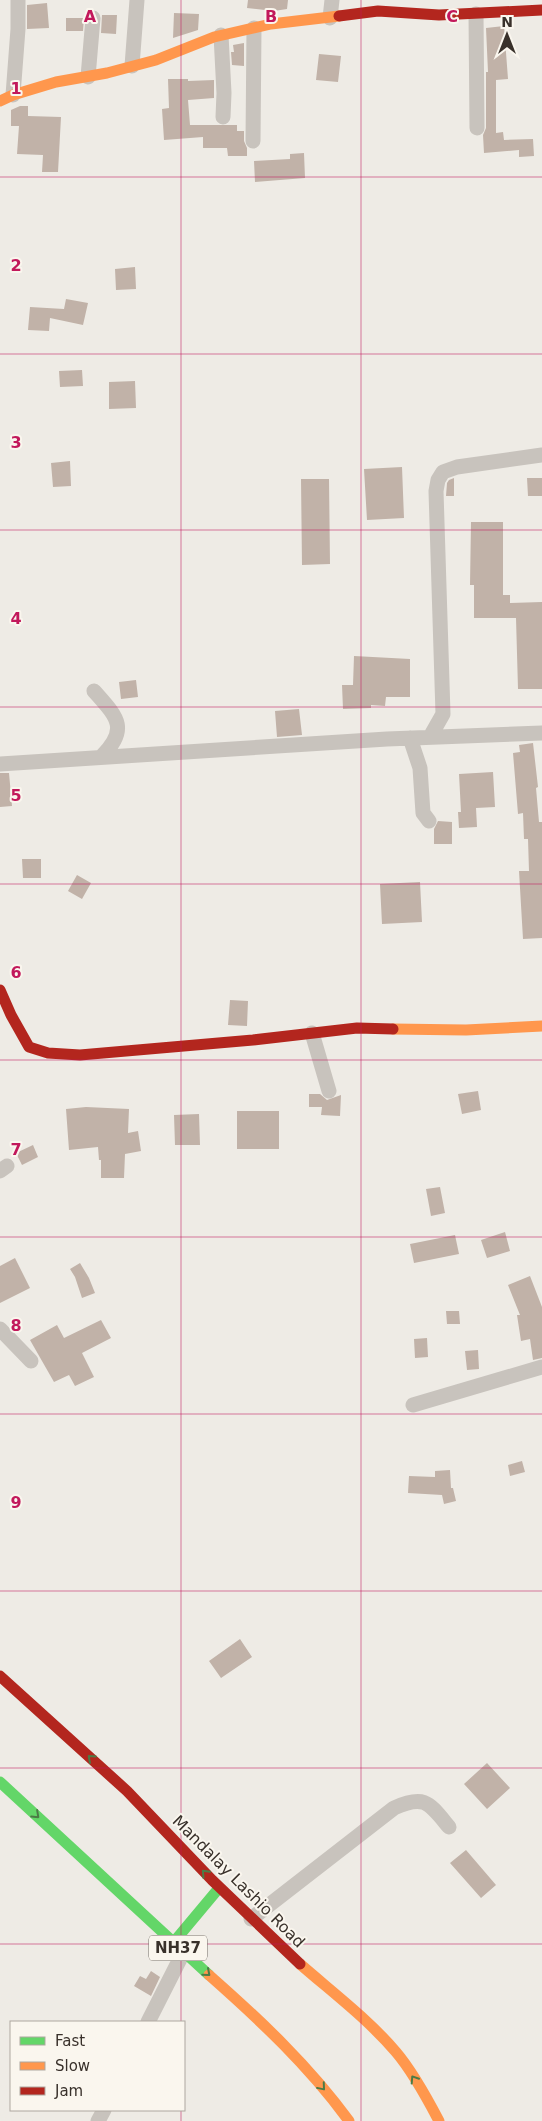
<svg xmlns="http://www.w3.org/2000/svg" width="542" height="2121" font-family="'DejaVu Sans',sans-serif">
<rect width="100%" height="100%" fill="#eeebe5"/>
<!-- building -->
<path fill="#c1b2a8" d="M248,0H288L287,9L274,11L247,8Z
M47,3L49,28L27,29V5Z
M174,13L199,14L198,30L173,38Z
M102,15H117L116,34L101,33Z
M66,18H84L83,31H66Z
M504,26L508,79L496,80V133L503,132L504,140L533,139L534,156L519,157V150L484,153L483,135L486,128V72H488L486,28Z
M244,43V66L232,65L231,52H234L233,45Z
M319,54L341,56L338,82L316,80Z
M168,79H188V81L214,80V98L188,100L190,125H237V131H244V141L247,148V156H228L227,148H203V137L164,140L162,109L169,108Z
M20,106H28V116L61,117L58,172H42L43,155L17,154L19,126H11V110Z
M304,153L305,178L255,182L254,161L290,159V154Z
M135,267L136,289L116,290L115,269Z
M66,299L88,303L83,325L50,318L49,331L28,330L30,307L64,309Z
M82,370L83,386L60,387L59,371Z
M135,381L136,408L109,409V382Z
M70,461L71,486L53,487L51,463Z
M402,467L404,518L367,520L364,469Z
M454,478V496H446L447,483L449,480Z
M527,478H542V496H528Z
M301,479H329L330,564L302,565Z
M471,522H503V595H510V603L542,602V689H518L516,618H474V585H470Z
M354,656L410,659V697H386L385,706L371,705V708L343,709L342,685H353Z
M136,680L138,697L121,699L119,682Z
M299,709L302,735L277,737L275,711Z
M533,743L538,787L536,788L539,822H542V938L523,939L519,871H529L528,839H524L523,813L518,814L513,753L520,752L519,745Z
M493,772L495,807L476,808L477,827L459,828L458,812H461L459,774Z
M0,773H9L12,806L0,807Z
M438,821L452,822V844H434V829Z
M22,859H41V878H23Z
M77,875L91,883L82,899L68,891Z
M420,882L422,922L382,924L380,884Z
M230,1000L248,1001L247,1026L228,1025Z
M478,1091L481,1110L462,1114L458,1094Z
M309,1094H320L327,1100L341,1095L340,1116L321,1115L322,1107H309Z
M86,1107L129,1109L128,1133L138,1131L141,1151L125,1154L124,1178H101V1160H99L98,1147L69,1150L66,1109Z
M237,1111H279V1149H237Z
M199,1114L200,1145H175L174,1115Z
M33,1145L38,1157L22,1165L16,1153Z
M440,1187L445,1213L431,1216L426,1189Z
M505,1232L510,1251L487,1258L481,1240Z
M455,1235L459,1254L414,1263L410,1244Z
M15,1258L30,1288L0,1303V1266Z
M80,1263L89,1278L95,1293L82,1298L75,1277L70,1269Z
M530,1276L542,1307V1358L533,1360L530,1339L521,1341L517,1315H520L508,1285Z
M446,1311H459L460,1324H447Z
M101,1320L111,1338L82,1353L94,1377L75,1386L69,1375L54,1382L30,1340L57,1325L64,1338Z
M427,1338L428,1357L415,1358L414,1339Z
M478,1350L479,1369L467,1370L465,1351Z
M522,1461L525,1472L510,1476L508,1465Z
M450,1470L451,1488H453L456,1501L444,1504L442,1495L408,1493L409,1476L435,1477V1471Z
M240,1639L252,1657L221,1678L209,1661Z
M487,1763L510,1788L487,1809L464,1784Z
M466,1850L496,1885L481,1898L450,1863Z
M151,1971L160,1977L151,1996L134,1986L140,1976L146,1979Z"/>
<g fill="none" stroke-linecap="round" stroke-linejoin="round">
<!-- street -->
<path stroke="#c8c3bd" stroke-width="15" d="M476,14L477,128
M330,18L332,0
M221,35L224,93L223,117
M132,66L137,0
M88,77L93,18
M13,95L18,29V0
M253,141L254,28
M94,691C116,716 130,728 102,756
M430,737L443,714L436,491L438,480L443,472L457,467L542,455
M410,738L420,768L423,813L429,821
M0,764L387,739L542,733
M312,1033L329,1091
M0,1171L7,1166
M0,1329L31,1361
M413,1405L542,1367
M251,1919L394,1808C425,1794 429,1803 449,1827
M148,2022L183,1953
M98,2121L104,2110"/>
<!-- fast -->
<path stroke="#63d668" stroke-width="11" d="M0,1782L209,1975
M173,1943L219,1888"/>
<!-- slow -->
<path stroke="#ff974d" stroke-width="11" d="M0,101L13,95L56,82L107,73L156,60L214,37L271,24L339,16
M393,1029L466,1030L542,1026
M300,1964C332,1992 368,2019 396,2052C413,2072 427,2098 439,2121
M209,1975C260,2020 309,2066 349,2121"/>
<!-- jam -->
<path stroke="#b3261e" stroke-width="11" d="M339,16L378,11L439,15L542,10
M0,990L11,1015L29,1047L48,1053L80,1055L253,1040L357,1028L393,1029
M0,1676L127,1791L212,1880L300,1964"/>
</g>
<!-- one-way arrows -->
<defs><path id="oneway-chevron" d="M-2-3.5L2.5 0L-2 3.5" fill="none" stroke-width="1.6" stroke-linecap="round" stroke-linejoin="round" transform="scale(1.25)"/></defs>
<g stroke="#4c7b46">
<use href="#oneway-chevron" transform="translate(91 1758) rotate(-138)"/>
<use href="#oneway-chevron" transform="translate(36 1815) rotate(43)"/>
<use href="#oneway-chevron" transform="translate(205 1873) rotate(-133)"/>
<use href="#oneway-chevron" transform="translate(207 1973) rotate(41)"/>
<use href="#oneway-chevron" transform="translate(414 2079) rotate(-123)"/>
<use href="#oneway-chevron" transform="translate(322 2087) rotate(50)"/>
</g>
<!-- grid -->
<path fill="none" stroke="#c2185b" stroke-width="1" stroke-opacity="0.55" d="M181,0V2022M361,0V2121M0,177H542M0,354H542M0,530H542M0,707H542M0,884H542M0,1060H542M0,1237H542M0,1414H542M0,1591H542M0,1768H542M0,1944H542M181,2110V2121"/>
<g text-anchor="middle" stroke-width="4" stroke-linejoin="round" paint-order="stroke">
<!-- shield labels -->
<rect fill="#faf6ee" stroke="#736c66" stroke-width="1" x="149" y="1935.5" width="58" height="25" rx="4"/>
<g font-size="15" font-weight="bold" fill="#39312b">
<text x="178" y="1953">NH37</text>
</g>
<!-- street labels -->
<g font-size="16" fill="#39312b" stroke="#faf6ee">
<text transform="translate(239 1881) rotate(45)" y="6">Mandalay Lashio Road</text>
</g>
</g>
<g font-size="16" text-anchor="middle" font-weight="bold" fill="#c2185b" stroke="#faf6ee" stroke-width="4" stroke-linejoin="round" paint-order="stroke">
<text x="90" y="22">A</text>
<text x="271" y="22">B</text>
<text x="452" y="22">C</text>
<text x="16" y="94">1</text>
<text x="16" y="271">2</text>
<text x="16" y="448">3</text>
<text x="16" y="624">4</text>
<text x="16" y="801">5</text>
<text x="16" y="978">6</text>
<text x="16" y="1155">7</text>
<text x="16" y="1331">8</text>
<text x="16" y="1508">9</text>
</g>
<!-- legend -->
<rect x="10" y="2021" width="175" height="90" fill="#faf6ee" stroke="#ada7a0"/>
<rect x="20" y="2037" width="25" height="8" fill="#63d668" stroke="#ada7a0"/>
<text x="55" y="2046" font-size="15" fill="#39312b">Fast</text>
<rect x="20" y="2062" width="25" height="8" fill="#ff974d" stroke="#ada7a0"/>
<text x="55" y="2071" font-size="15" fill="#39312b">Slow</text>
<rect x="20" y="2087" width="25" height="8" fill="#b3261e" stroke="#ada7a0"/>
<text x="55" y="2096" font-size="15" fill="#39312b">Jam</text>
<!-- north arrow -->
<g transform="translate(507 35)" stroke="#faf6ee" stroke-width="4" paint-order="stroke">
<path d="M0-4L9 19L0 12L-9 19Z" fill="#39312b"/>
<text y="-8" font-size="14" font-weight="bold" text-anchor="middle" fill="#39312b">N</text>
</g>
</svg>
